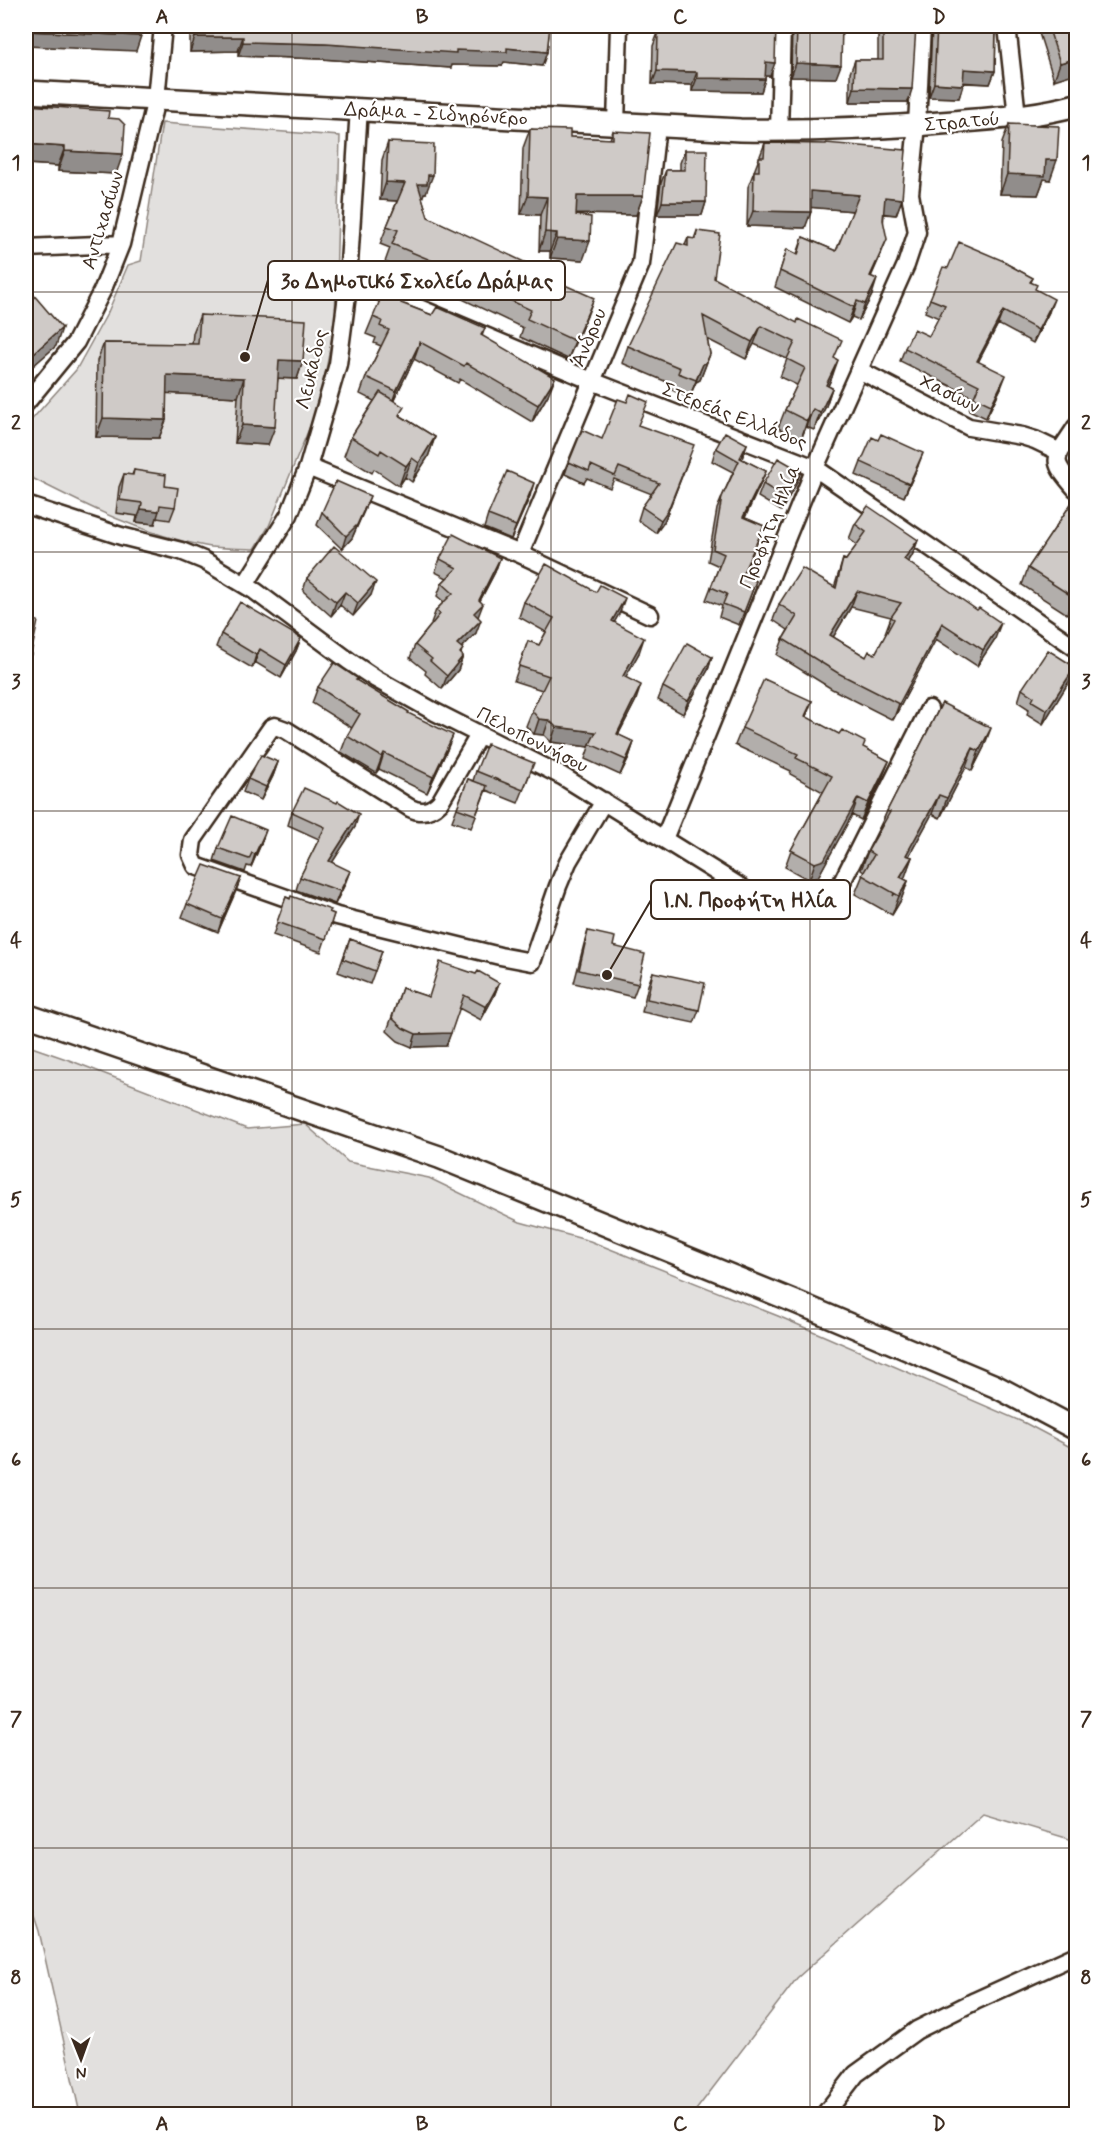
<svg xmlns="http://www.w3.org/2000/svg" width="1102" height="2140" font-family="Mynerve,sans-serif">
<rect width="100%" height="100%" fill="#fff"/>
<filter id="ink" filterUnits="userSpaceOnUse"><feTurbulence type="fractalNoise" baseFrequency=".0167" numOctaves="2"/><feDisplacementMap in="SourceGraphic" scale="12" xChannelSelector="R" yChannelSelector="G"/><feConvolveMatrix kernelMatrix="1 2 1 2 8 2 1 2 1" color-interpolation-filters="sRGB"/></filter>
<g filter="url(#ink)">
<!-- green -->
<path fill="#e2e0de" stroke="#8e857e" stroke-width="1.5" d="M162,123L340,136L335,322L320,402L269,526L255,549C239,548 221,549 205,546C140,534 83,504 26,475V426L76,370L108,312L128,265L141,261Z
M26,1045L69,1060L247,1129L305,1124L348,1162L429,1178L520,1222L590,1241L778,1316L1025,1423L1076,1450V1841L983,1813L797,1978L693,2114H80L39,1931L26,1892Z"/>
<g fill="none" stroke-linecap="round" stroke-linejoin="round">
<!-- minor casing -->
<g stroke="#3b2a1e" stroke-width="21">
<path id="minor" d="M1007,26L1017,116
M616,124L619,26
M779,130L782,26
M26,248L121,244
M348,278L592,381L815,468L1076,648
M859,370L969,427L1022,436L1035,440L1060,452
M26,403L76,342L103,289L121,244L156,99L163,26
M1076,427C1055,460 1048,457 1076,489
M308,467L520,554L650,615
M26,505L121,536L181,551L203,560L255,591L349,661L376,679L435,712L562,776L763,901C782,907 805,914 824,903C829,900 834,894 838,890L929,709
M520,554L641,264L657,126
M245,585L289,515L308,467L338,364L347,295L359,108
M479,735L440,802C431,811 422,814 410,808L286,730L275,726L271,728L193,840L191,855L196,866L337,916L500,956L532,962L558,886L568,862L604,801
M664,839L815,468L906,265L917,232L910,194L917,125L922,26
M825,2114L856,2074L917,2030L975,2001L1076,1955"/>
</g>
<!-- tertiary casing -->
<g stroke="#3b2a1e" stroke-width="26">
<path id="tertiary" d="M26,92L740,130C812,131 883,128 954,122C996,118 1037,116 1076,105
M26,1015L439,1157L798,1303L995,1386L1076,1429"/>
</g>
<!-- minor -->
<use href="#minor" stroke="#fff" stroke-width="16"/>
<!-- tertiary -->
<use href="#tertiary" stroke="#fff" stroke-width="21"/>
</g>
<!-- wall -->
<path fill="#b2aeab" stroke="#3b2a1e" stroke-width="1.5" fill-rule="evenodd" d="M190,26H550L547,52L542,66L504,62L502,66L452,65L451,68L321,59L238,56V51L190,52Z
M665,26H776L770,76H765V79L761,92L692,91V85L652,84L653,46L658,33H664Z
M792,26H842L836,78L791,77Z
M878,26H916L908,102H850V73L855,60H878Z
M932,26H996L995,71L990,84L963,83L959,98L929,97Z
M1023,26H1077L1054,80L1038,30L1026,33Z
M108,118L116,174L58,171V166L26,164Z
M1009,124L1050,180L1044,179L1038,195L1000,194L1002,143Z
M530,129L570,137L610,139L613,131L643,196L636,215L576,214L583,260L550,258V251H539L540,215L521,214L523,148Z
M388,142L426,193H424L422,198L428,217L532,270L587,316L568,359L520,337L523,328L460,298L462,294L385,262L390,248L380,244L397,201L380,200L382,160Z
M765,143L902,199L896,215L884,214L881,254L871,276L872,295L859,320L852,317L848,323L775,287L787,249L797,254L803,237L836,251L853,211L811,207L805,228L747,226L748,187Z
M685,150L706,202L702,215H657L661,183L666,170H680V163Z
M697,231L714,278L836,359L832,377L828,386L832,388L826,406L814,430L806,427L801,439L778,428L785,410L797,385L780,377L787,359L754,344L746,359L707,339L710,354L700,380L696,382L689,398L672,390L674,385L622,363L628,346L685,245L688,238L694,239Z
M1005,263L1033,278L1031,282L1049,312L1033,343L998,324L978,362L1001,388L986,418L969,410L973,397L900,361L905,348L929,336L939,318L925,312L930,299L948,268Z
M401,303L432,315L485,328L482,336L548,395L532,422L460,379L458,383L414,359L394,400L401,416L435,437L428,457L412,482L405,477L399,486L374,469L372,473L344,456L351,437L374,401L360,394L366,377L381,346L374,343L376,338L366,334L373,317Z
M200,315L303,361L297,379L278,378L268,445L235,443L238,397L166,393V420L159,438L96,437L97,361L104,343L192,344L193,333Z
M639,426L689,458L664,522L656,533L638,520L642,507L652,494L614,479L610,488L587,478L584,483L565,474L569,462L602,439Z
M747,444L742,459L766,471L761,483L745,518L764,526L743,576L756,581L739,625L719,617L722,606L706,600L719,566L708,561L717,509L722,497L733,472L712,461L716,448Z
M861,462L918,466L904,497L856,475Z
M134,470L165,486L175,507L170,520L157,518L155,524L136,522L137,516L116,513L119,487L124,474L132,475Z
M801,471L796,484L781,511L758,497L763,484Z
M1077,495V612L1071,608L1067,614L1022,585L1028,568Z
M530,496L511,539L484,528L488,515Z
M365,509L352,538L342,549L317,525L322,512Z
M855,524L918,540L912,556L908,562L995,639L977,666L936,639L893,720L832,689L777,655L783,639L788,630L773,620L779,604L834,588L843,559L846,560L857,545L849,539ZM851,607L891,617L885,633L886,634L875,654L866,657L833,637Z
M500,558L495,572L480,601L476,633L462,648L461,655L463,656L458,670L442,689L425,674L426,671L410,658L415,645L432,624L431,623L436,610L444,602L437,596L442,583L447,578L435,572L440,559Z
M307,578L371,595L353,616L340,605L331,616L303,591Z
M524,602L620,612L614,622L639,653L625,677L636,700L618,735L634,742L629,757L620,775L585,759L589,747L551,742L544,735L534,734L526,726L532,711L542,690L514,681L528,641L539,645L546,632L519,617Z
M26,619L31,654L27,667H26Z
M221,634L301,638L296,651L281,678L255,662L252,668L216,647Z
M712,657L708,670L683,714L658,700L663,687Z
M1075,667L1070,680L1043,724L1027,714L1029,709L1018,702L1022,689Z
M357,681L409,714L447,750L427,793L379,769L376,773L341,752L347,736L352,728L312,703L318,687Z
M812,701L806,717L889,761L882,778L861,820L852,815L818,877L809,880L785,867L791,850L823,792L790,774L791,771L735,745L742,728Z
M942,703L984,747L972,771L966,767L940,818L932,814L909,856L912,857L903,879L908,881L901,900L892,915L855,894L864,872L861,870L868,851L880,828L887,811Z
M278,762L273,776L261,800L243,792L248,779Z
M476,771L529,776L518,803L486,790L471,828L452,821L468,779L473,781Z
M292,812L355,827L332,862L345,884L335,904L296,890L300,877L319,839L288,825Z
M261,844L251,867L247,866L245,872L214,861L218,848Z
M241,878L218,932L182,917L187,904Z
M286,897L334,914L321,952L273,935Z
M588,931L613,946L638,984L633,997L574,983L584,944Z
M350,939L382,951L370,984L338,972Z
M653,972L699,1010L694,1023L642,1012L648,985Z
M499,983L494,996L481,1020L459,1008L446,1046L412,1047L398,1041L387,1031L402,988L428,997Z"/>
<!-- shaded-wall -->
<path fill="#918d8b" stroke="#3b2a1e" stroke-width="1.5" d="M1028,26H1039L1038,30L1026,33Z
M26,31L141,36L136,51L26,46Z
M195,37H243L238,51L190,52Z
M243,42L326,44L456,50L507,48L547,52L542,66L504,62L502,66L452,65L451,68L321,59L238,56Z
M1077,58V73L1054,80L1060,63Z
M766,62L775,63L770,76H761Z
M796,63L841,65L836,78L791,77Z
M964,69L995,71L990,84L959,82Z
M657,71L697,72L692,85L652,84Z
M697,78L765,79L761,92L692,91Z
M934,83L963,85L959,98L929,97Z
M854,88L912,89L908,102H850Z
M26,144L65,147L58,166L26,164Z
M65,151L123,154L116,174L58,171Z
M1046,160H1057L1050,180L1044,179L1038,195L1000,194L1007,174Z
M428,175H433L426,193H424L421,202L418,184Z
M386,182L405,183L398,201L380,200Z
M811,191L859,195L854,211L806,207Z
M528,196L547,197L540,215L521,214Z
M577,196H643L636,215L571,214Z
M885,197L902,199L896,215L880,213Z
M662,202H706L702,215H657Z
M753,211L811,212L805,228L747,226Z
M545,232L557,233L550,251H539Z
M557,239L590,241L583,260L550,258Z
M887,239L881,254L865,291L870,276Z
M877,279L872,295L859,320L865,304Z
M594,298L587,316L568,359L575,341Z
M1054,299L1049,312L1033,343L1038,330Z
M857,301L852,317L848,323L854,307Z
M1003,311L998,324L972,374L977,361Z
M761,326L754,344L746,359L752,342Z
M62,328L56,346L26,372V360Z
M420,342L414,359L390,408L396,391Z
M710,354L700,380L696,382L689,398L703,364Z
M279,360L303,361L297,379L273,378Z
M838,360L832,377L820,403L826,385Z
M167,375L244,378L238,397L160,393Z
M1006,375L1001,388L986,418L991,405Z
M555,378L548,395L532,422L538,405Z
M832,388L826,406L814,430L820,413Z
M813,409L806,427L801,439L807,421Z
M103,418L166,420L159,438L96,437Z
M242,425L275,427L268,445L235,443Z
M435,437L428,457L412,482L419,463Z
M923,453L918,466L904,497L909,484Z
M412,458L405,477L399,486L406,466Z
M689,458L664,522L656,533L661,520Z
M766,471L761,483L739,529L743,517Z
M801,471L796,484L781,511L785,498Z
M534,483L530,496L511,539L516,526Z
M370,496L352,538L342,549L346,536Z
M141,509L159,511L155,524L136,522Z
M764,526L759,538L738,588L742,575Z
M918,540L912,556L899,575L904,559Z
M500,558L495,572L474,612L483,604L478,617L469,626L479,600Z
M376,582L371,595L353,616L358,603Z
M857,591L851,607L825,651L830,635Z
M345,592L340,605L331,616L336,602Z
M1077,592L1071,608L1067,614L1073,597Z
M625,598L620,612L607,636L612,621Z
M481,620L476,633L452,657L457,644Z
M942,623L936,639L893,720L899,704Z
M1001,623L995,639L977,666L983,650Z
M301,638L296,651L281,678L286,665Z
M644,638L639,653L618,691L623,676Z
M260,649L255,662L252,668L256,655Z
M463,656L458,670L442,689L447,676Z
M712,657L708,670L683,714L688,701Z
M1075,667L1070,680L1043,724L1047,710Z
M641,685L636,700L611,749L617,734Z
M539,719L549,720L544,735L534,734Z
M556,727L596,732L589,747L551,742Z
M991,728L984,747L972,771L979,751Z
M453,735L447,750L427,793L433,777Z
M634,742L629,757L620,775L626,760Z
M973,748L966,767L940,818L947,798Z
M384,753L379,769L376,773L382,757Z
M889,761L882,778L861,820L868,803Z
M278,762L273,776L261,800L266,787Z
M939,795L932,814L899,874L906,855Z
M858,798L852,815L818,877L809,880L815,863Z
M359,814L355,827L325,874L329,861Z
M266,830L261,844L251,867L255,854Z
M912,857L905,877L893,896L900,877Z
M350,871L345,884L335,904L340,891Z
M241,878L236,891L218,932L222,919Z
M908,881L901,900L892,915L899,896Z
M499,983L494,996L481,1020L486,1007Z
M451,1033L446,1046L412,1047L416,1034Z"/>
<!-- building -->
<path fill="#cfcac7" stroke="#3b2a1e" stroke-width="1.5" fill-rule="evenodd" d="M26,26H141V36L26,31Z
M195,26H550L547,52L507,48V52L456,50V53L326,44L243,42V37H195Z
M669,26H776L775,63L766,62L765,79L697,78V72L657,71L658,33H668Z
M797,26H842L841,65L796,63Z
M883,26H916L912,89L854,88L855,60H883Z
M937,26H996L995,71L964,69L963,85L934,83Z
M1048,26H1077V58L1060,63Z
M26,105L109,111L108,118L119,119L125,125L123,154L65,151V147L26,144Z
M1009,124L1059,126L1057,160H1046L1045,176L1007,174Z
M530,129L570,130V137L613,139V131L650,133L643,196H577L576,215L591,217L590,241L557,239V233L545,232L547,197L528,196Z
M388,142L434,144L433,175H428L427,184H418L428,217L533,266L531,270L594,298L575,341L527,319L531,310L467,280L469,276L392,244L398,230L387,226L405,183L386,182Z
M765,143L826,144V143L906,150L902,199L885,197L883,220L887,239L870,276L877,279L865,304L857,301L854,307L780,271L787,249L798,255L803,237L836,251L859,195L811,191V212L753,211L754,171H759V157H764Z
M685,150H707L706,202H662L666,170H685Z
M697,231L720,234L714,278L797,323L798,319L842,340L834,358L838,360L826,385L832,388L820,413L813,409L807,421L785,410L805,368L787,359L795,342L761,326L752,342L703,316L710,354L706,363L703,364L696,380L678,373L680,368L628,346L677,243L688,246V238L696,239Z
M959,242L1006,262L1005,263L1033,278L1030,282L1037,285L1035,289L1054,299L1038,330L1003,311L977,361L1006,375L991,405L974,397L979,385L905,348L914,329L929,336L945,305L930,299L943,267L948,268Z
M26,286L62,328L26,360Z
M385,288L404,296L401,303L432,315L437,307L485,328L481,335L555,378L538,405L466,363L464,366L420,342L396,391L366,377L389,330L380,326L382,321L373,317Z
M200,315L306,320L303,361L279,360L275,427L242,425L244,378L167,375L166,420L103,418L104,343L198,344Z
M380,392L404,407L399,415L435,437L419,463L412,458L406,466L381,450L379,454L351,437Z
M630,394L648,402L638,425L694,445L668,510L661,520L642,507L659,483L619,467L615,476L591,465L589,471L569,462L582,430L602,439L618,399L627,402Z
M725,432L747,444L740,458L766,471L743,517L764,526L742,575L756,581L744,612L723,604L727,594L711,587L724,554L713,549L722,497L739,461L716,448Z
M881,434L923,453L909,484L861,462L872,437L878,440Z
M778,458L801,471L785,498L763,484Z
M134,470L166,475L165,486L178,488L175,507L160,505L159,511L141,509L142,503L120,500L124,474L133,475Z
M507,471L534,483L516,526L488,515Z
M336,481L370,496L357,525L346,536L322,512Z
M1077,495V592L1073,597L1028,568Z
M868,506L918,540L904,559L977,610L979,608L1001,623L983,650L942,623L899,704L838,673L783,639L797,616L779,604L802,568L836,588L843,559L846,560L866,532L855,524ZM857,591L901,603L891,617L894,619L875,654L869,651L866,657L830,635Z
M453,534L500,558L479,600L483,604L474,613L481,620L457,644L463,649L460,653L463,656L447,676L430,661L432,659L415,645L440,614L436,610L453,593L442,583L457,568L440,559Z
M334,546L376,582L358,603L345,592L336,602L307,578Z
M546,564L596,592L600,585L625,598L612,621L644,638L623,676L641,685L617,734L634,742L626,760L590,744L596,732L556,727L549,720L539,719L532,711L549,676L519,666L528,641L539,645L554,618L524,602Z
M240,602L301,638L286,665L260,649L256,655L221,634Z
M26,619L38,621L31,654L26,653Z
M687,643L712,657L688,701L663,687Z
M1048,650L1075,667L1047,710L1032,701L1034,697L1022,689Z
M334,663L358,679L356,680L409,712L408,713L453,735L433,777L384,753L382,757L347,736L360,714L318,687Z
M764,679L812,701L805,716L839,734L842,730L865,742L863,747L889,761L868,803L858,798L824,860L815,863L791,850L832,776L796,758L798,754L742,728Z
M942,703L991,728L979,751L973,748L947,798L939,795L906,855L912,857L900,877L908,881L899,896L862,875L874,855L868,851L890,812L887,811Z
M487,744L534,763L523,790L476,771Z
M261,755L278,762L266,787L248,779Z
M468,779L487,786L476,815L457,808Z
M304,788L337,803L338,801L359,814L329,861L350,871L340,891L300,877L325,827L292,812Z
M232,816L266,830L255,854L252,853L249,859L218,848Z
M204,865L241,878L222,919L187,904Z
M291,896L331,910L329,912L334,914L326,939L277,922L286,897L290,899Z
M588,931L615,937L613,946L645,954L638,984L579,970Z
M350,939L382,951L375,971L343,959Z
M440,962L476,974L478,971L499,983L486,1007L464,995L451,1033L416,1034L403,1028L392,1018L402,988L429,997Z
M653,972L705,983L699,1010L647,999Z"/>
</g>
<!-- grid -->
<path fill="none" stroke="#3b2a1e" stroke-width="1.5" stroke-opacity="0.55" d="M292,26V2114M551,26V2114M810,26V2114M26,292H1076M26,552H1076M26,811H1076M26,1070H1076M26,1329H1076M26,1588H1076M26,1848H1076"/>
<g text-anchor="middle" stroke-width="4.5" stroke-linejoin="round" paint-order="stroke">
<!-- street labels -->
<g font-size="20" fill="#3b2a1e" stroke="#fff">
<text transform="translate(436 113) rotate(3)" y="7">Δράμα - Σιδηρόνερο</text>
<text transform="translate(962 121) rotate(-5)" y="7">Στρατού</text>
<text transform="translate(102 220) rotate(-73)" y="7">Αντιχασίων</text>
<text transform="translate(588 337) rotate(-67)" y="7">Άνδρου</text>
<text transform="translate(311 369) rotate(-77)" y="7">Λευκάδος</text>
<text transform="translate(950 393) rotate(26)" y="7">Χασίων</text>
<text transform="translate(735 415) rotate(21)" y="7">Στερεάς Ελλάδος</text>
<text transform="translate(769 526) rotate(-68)" y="7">Προφήτη Ηλία</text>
<text transform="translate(533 739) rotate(27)" y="7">Πελοποννήσου</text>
</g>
</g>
<!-- callouts -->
<path fill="none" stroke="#3b2a1e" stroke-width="2" d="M245 357L268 280M607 975L651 900"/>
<g fill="#3b2a1e" stroke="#fff" stroke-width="2">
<circle cx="245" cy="357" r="6"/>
<circle cx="607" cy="975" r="6"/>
</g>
<g fill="#fff" stroke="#3b2a1e" stroke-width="2">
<rect x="268" y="261" width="297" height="39" rx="6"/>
<rect x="651" y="880" width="199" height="39" rx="6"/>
</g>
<g font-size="21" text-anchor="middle" font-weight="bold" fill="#3b2a1e">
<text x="417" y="288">3ο Δημοτικό Σχολείο Δράμας</text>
<text x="750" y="907">Ι.Ν. Προφήτη Ηλία</text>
</g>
<!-- margin -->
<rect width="1102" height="2140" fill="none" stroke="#fff" stroke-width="66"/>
<!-- north arrow -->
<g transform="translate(81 2059) rotate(179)" stroke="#ffffff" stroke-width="4.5" paint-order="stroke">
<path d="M0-4.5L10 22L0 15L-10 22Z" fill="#3b2a1e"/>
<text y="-9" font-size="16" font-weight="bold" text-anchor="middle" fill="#3b2a1e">N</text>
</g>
<rect x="33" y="33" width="1036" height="2074" fill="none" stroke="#3b2a1e" stroke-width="2"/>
<g font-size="20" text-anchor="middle" font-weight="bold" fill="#3b2a1e">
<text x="162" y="23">A</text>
<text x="422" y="23">B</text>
<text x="680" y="23">C</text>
<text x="939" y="23">D</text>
<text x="16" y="169">1</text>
<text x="1086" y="169">1</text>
<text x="16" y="429">2</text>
<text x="1086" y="429">2</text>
<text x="16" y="688">3</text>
<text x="1086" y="688">3</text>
<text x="16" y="947">4</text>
<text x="1086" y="947">4</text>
<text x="16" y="1206">5</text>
<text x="1086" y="1206">5</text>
<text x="16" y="1466">6</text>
<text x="1086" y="1466">6</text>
<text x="16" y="1725">7</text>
<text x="1086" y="1725">7</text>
<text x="16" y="1984">8</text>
<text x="1086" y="1984">8</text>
<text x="162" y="2130">A</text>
<text x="422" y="2130">B</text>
<text x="680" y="2130">C</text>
<text x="939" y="2130">D</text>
</g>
</svg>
